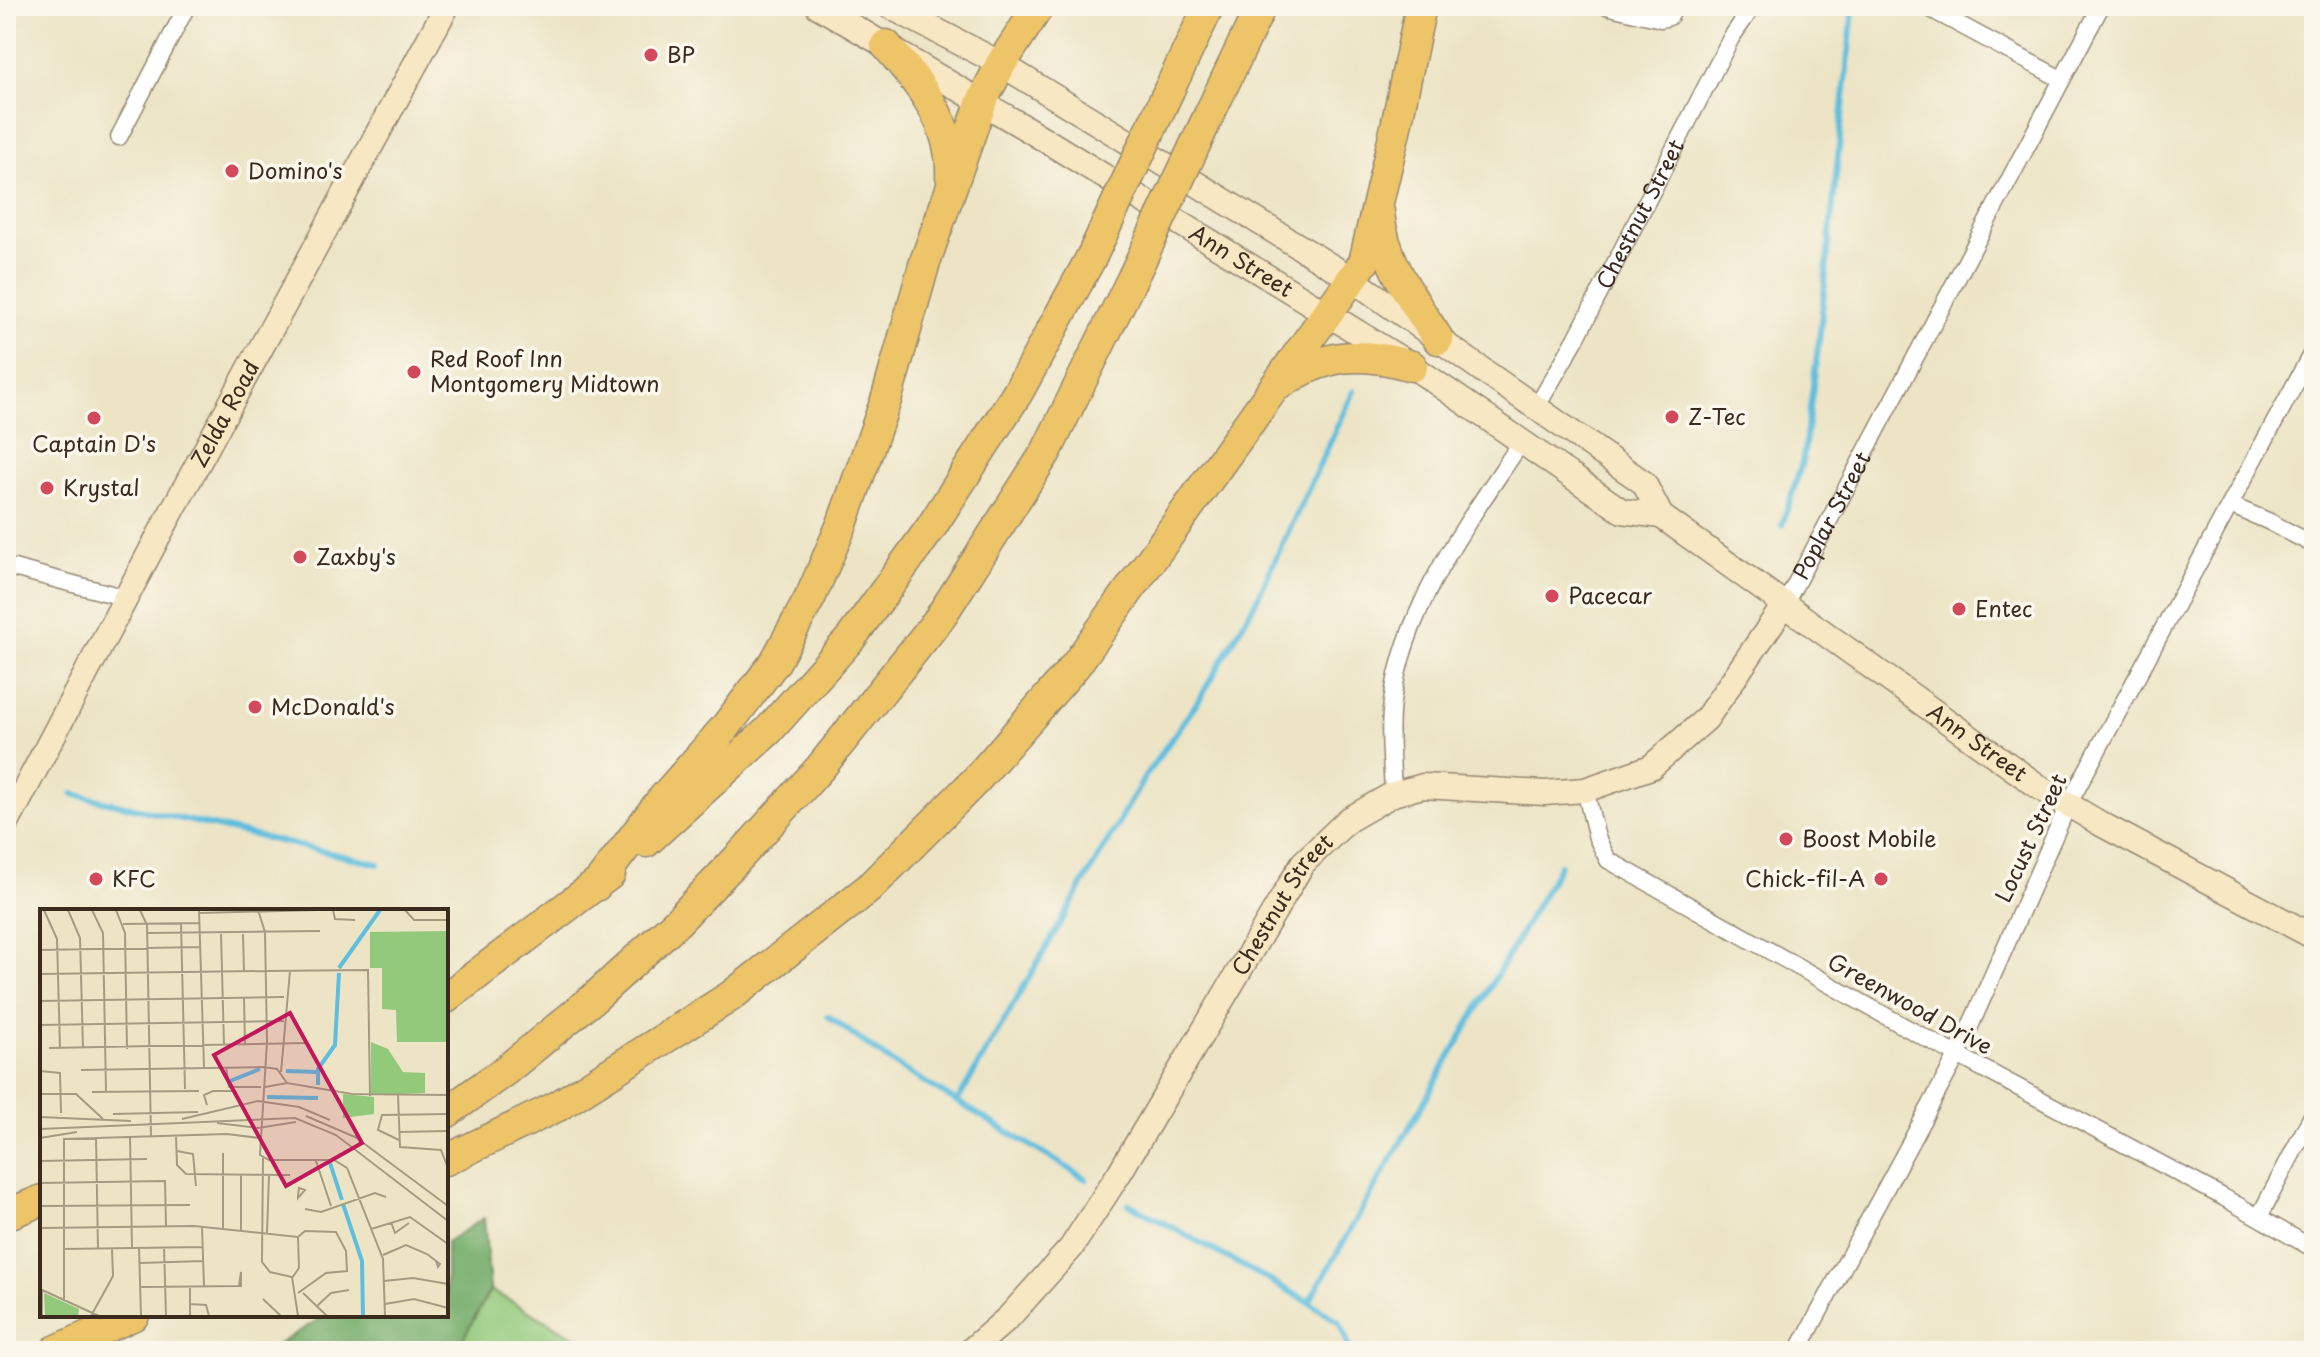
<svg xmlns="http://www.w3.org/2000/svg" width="2320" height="1357" font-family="'Playpen Sans',sans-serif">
<rect width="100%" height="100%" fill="#fbf7ec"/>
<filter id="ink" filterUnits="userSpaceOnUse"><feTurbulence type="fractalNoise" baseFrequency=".0125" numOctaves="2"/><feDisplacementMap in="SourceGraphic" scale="16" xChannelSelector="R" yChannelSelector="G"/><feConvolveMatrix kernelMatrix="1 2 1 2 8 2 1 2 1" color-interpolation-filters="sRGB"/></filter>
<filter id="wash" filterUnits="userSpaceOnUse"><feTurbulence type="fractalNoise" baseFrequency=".006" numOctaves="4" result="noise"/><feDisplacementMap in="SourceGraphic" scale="32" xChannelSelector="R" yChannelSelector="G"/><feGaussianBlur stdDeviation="1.8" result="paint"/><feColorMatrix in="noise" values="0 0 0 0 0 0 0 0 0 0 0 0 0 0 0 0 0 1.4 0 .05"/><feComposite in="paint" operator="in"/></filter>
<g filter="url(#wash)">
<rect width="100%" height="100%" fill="#ece4c5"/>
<!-- green -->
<path fill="#93c97b" stroke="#677a4c" stroke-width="2" d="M490,1290L601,1351H456Z"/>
<!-- forest -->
<path fill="#76ad6b" stroke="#586c44" stroke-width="2" d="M484,1218L490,1290L456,1351H267L326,1315H446V1242Z"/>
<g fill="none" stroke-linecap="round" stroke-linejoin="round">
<!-- stream -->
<path stroke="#5fbddd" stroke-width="6" d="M1782,525L1803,459L1819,341L1853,10
M73,794L378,864
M828,1016L891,1062L1086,1179
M957,1102L1146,775L1201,697L1256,601L1354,391
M1129,1204L1309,1302L1339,1322L1351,1351
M1309,1302L1560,865"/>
</g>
</g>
<g filter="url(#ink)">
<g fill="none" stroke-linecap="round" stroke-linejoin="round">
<!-- street casing -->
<g stroke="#948772" stroke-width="19">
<g id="street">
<path d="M1606,6L1661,19L1669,17L1677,6"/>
<path d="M1925,6L2061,79"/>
<path d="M119,137L187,6"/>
<path id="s1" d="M1536,408L1576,339L1731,38L1753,6"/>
<path d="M2230,505L2268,521L2314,545"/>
<path d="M6,566L126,598"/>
<path id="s2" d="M1785,604L2101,6"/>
<path d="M1585,790L1597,838L1608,860L1907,1028L2223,1197L2314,1249"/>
<path d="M1393,794C1392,764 1388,733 1392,702C1405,604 1469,521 1522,441"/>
<path d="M2259,1217L2314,1112"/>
<path d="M1798,1351L1957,1056L2068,805L2314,349"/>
</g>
</g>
<!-- secondary casing -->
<g stroke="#948772" stroke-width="27">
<g id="secondary">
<path id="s3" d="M818,6L1029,130L1412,366L1622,511L1661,516"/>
<path id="s4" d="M889,6L1001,64L1352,279L1644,483L1661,516L2042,789L2101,824L2314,937"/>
<path id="s5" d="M6,825L158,537L447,6"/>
<path id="s6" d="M970,1351L1009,1317L1071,1248L1120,1172L1303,863L1348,820L1393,794L1423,786L1544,793L1585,790L1651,767L1706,719L1785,604"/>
</g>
</g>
<!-- highway casing -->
<g stroke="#948772" stroke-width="33">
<path id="highway" d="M886,45C919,83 953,123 951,176
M1169,90L1209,6
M1209,115L1261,6
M1379,212C1383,260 1413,300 1438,339
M1280,384C1325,353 1361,351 1412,366
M646,842L768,731L851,638L930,529L1018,392L1092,256
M596,886L660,802L724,729L775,662L811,596L842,524L887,397L925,262L982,101L1001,64L1039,6
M446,998L610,874
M446,1113L506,1070L594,998L678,921L743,853L820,768L939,619L1046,452L1133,277
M446,1160L558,1106L731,996L868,889L976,780L1075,666L1364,262L1395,131L1421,6
M6,1215L42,1200
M55,1351L134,1315"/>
</g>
<!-- street -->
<use href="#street" stroke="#fff" stroke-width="16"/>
<!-- secondary -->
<use href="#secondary" stroke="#f8e7c3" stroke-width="24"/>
<!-- highway -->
<use href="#highway" stroke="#eec469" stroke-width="30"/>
<!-- highway-bridge casing -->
<g stroke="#948772" stroke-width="33" stroke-linecap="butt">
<path id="highway-bridge" d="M1092,256L1169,90
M1133,277L1209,115"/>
</g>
<!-- highway-bridge -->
<use href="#highway-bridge" stroke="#eec469" stroke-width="30"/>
</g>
</g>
<!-- markers -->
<g fill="#d1495b" stroke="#fbf7ec" stroke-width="3">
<circle cx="651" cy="55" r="8"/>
<circle cx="232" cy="171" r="8"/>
<circle cx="414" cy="372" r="8"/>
<circle cx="1672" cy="417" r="8"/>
<circle cx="94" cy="418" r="8"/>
<circle cx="47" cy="488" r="8"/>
<circle cx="300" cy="557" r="8"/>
<circle cx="1552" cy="596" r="8"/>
<circle cx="1959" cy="609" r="8"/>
<circle cx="255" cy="707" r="8"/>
<circle cx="1786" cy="839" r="8"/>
<circle cx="96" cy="879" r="8"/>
<circle cx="1881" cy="879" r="8"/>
</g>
<g text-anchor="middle" stroke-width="7" stroke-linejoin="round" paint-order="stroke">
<!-- poi labels -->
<g font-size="22" fill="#3b2a1e" stroke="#fbf7ec" text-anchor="start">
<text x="667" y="63">BP</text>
<text x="248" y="179">Domino's</text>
<text x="430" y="367">Red Roof Inn<tspan x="430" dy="25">Montgomery Midtown</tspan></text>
<text x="1688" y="425">Z-Tec</text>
<text x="94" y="452" text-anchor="middle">Captain D's</text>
<text x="63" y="496">Krystal</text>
<text x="316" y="565">Zaxby's</text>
<text x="1568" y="604">Pacecar</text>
<text x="1975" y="617">Entec</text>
<text x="271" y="715">McDonald's</text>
<text x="1802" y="847">Boost Mobile</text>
<text x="112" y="887">KFC</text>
<text x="1865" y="887" text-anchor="end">Chick-fil-A</text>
</g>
<!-- street labels -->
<g font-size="22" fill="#3b2a1e" stroke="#fbf7ec">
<text dy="8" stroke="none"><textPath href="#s1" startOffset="220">Chestnut Street</textPath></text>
<text dy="8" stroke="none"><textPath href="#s3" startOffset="494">Ann Street</textPath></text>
<text dy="8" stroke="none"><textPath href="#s5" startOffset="466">Zelda Road</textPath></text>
<text dy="8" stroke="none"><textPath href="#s2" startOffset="100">Poplar Street</textPath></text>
<text dy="8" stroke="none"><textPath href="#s4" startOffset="1320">Ann Street</textPath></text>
<text transform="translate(2031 838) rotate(-65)" y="8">Locust Street</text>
<text dy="8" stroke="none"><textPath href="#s6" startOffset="548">Chestnut Street</textPath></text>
<text transform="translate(1910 1004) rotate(29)" y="8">Greenwood Drive</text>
</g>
</g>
<!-- overview -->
<g transform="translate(40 909)">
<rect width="408" height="408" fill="#ece4c5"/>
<path d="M408,22V133H357L356,101L342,100V59H330V23ZM331,133L348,140L363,163L385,164V184L331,186ZM303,185L334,188V205L303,209ZM4,384L39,400L38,407H5Z" fill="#93c97b"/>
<path fill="none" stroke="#5fbddd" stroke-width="4" d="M299,59L340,1M246,162L277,163M190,172L220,160M278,176V160L295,136L299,64M227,188L278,189M290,254L302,291M303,295L322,352L323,407"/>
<path fill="none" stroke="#a59a82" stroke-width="2" d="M4,1L17,30L20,139M28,1L40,29L43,139M52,1L63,24L66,183M76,1L85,24L87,140M100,1L107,16L111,227M159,1L164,158M218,1L225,23L227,133L220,246L229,251H294L307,259L343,350L345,407M293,1L295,10L315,11M365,1L374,11H408M159,4L279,1M141,14L145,180M83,15L160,14M107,24L280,22M181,25L184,136M203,25L204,63M0,41L160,38M225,62L328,61L330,187M0,65L225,62M204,88L205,136M0,92L244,88M0,116L244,112M9,139L268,134M186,158L189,178H221M41,161L224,158L237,160L247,174M0,162L20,164L21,204M241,163L250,62M225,178L247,174L312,185L408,186M52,183L159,182M0,185H36L63,210M358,186L360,238L401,241L408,259M167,196L164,186L173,182H195L197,189M73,205L158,203M266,207L315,228M0,208L91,212M142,210L218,192L259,198L290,211M177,214L218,219L256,213M0,220L255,209L296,226L408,312M359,223L408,222M136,226L137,256L146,265L250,266M90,227L92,339M314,227L408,297M56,228L58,340M0,229L37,223M359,231L338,221L342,206L408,205M137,242L153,245L156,277M183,244V319M223,249L222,353L230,363L252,368L258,407M0,252L107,250M276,252L291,297M201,266V321M0,274L125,272L126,317M259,279L265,281L258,289V287ZM0,297L150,296M265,300L281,303L335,284L346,288M351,313L355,324L369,314M162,317L164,377M0,319L154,317L258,328L265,322L296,323L306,342L307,362L286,364L258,384M331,320L370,308L408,335M227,324L229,266M124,338L126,407M99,339L101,407M23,340L163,338M343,346L366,336L387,345L400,355L398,358L396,352M100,354L163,352M252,369L259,359L258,328M344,372L373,369L408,375M100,378L201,377V363L199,377M0,380L59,407M2,382V407M263,384L287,407M223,390L241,407M24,391V230L187,225L219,229M150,395L166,396L169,407M345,395L374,390L408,399M277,397L291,384L309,381M51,407L73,367L72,340M150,407V378"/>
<path fill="#c2185b" fill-opacity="0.15" stroke="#c2185b" stroke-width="4" d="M250,104L322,234L246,277L174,146Z"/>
<rect width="408" height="408" fill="none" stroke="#3b2a1e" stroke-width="4"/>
</g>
<!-- margin -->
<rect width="2320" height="1357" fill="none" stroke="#fbf7ec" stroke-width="32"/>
</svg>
